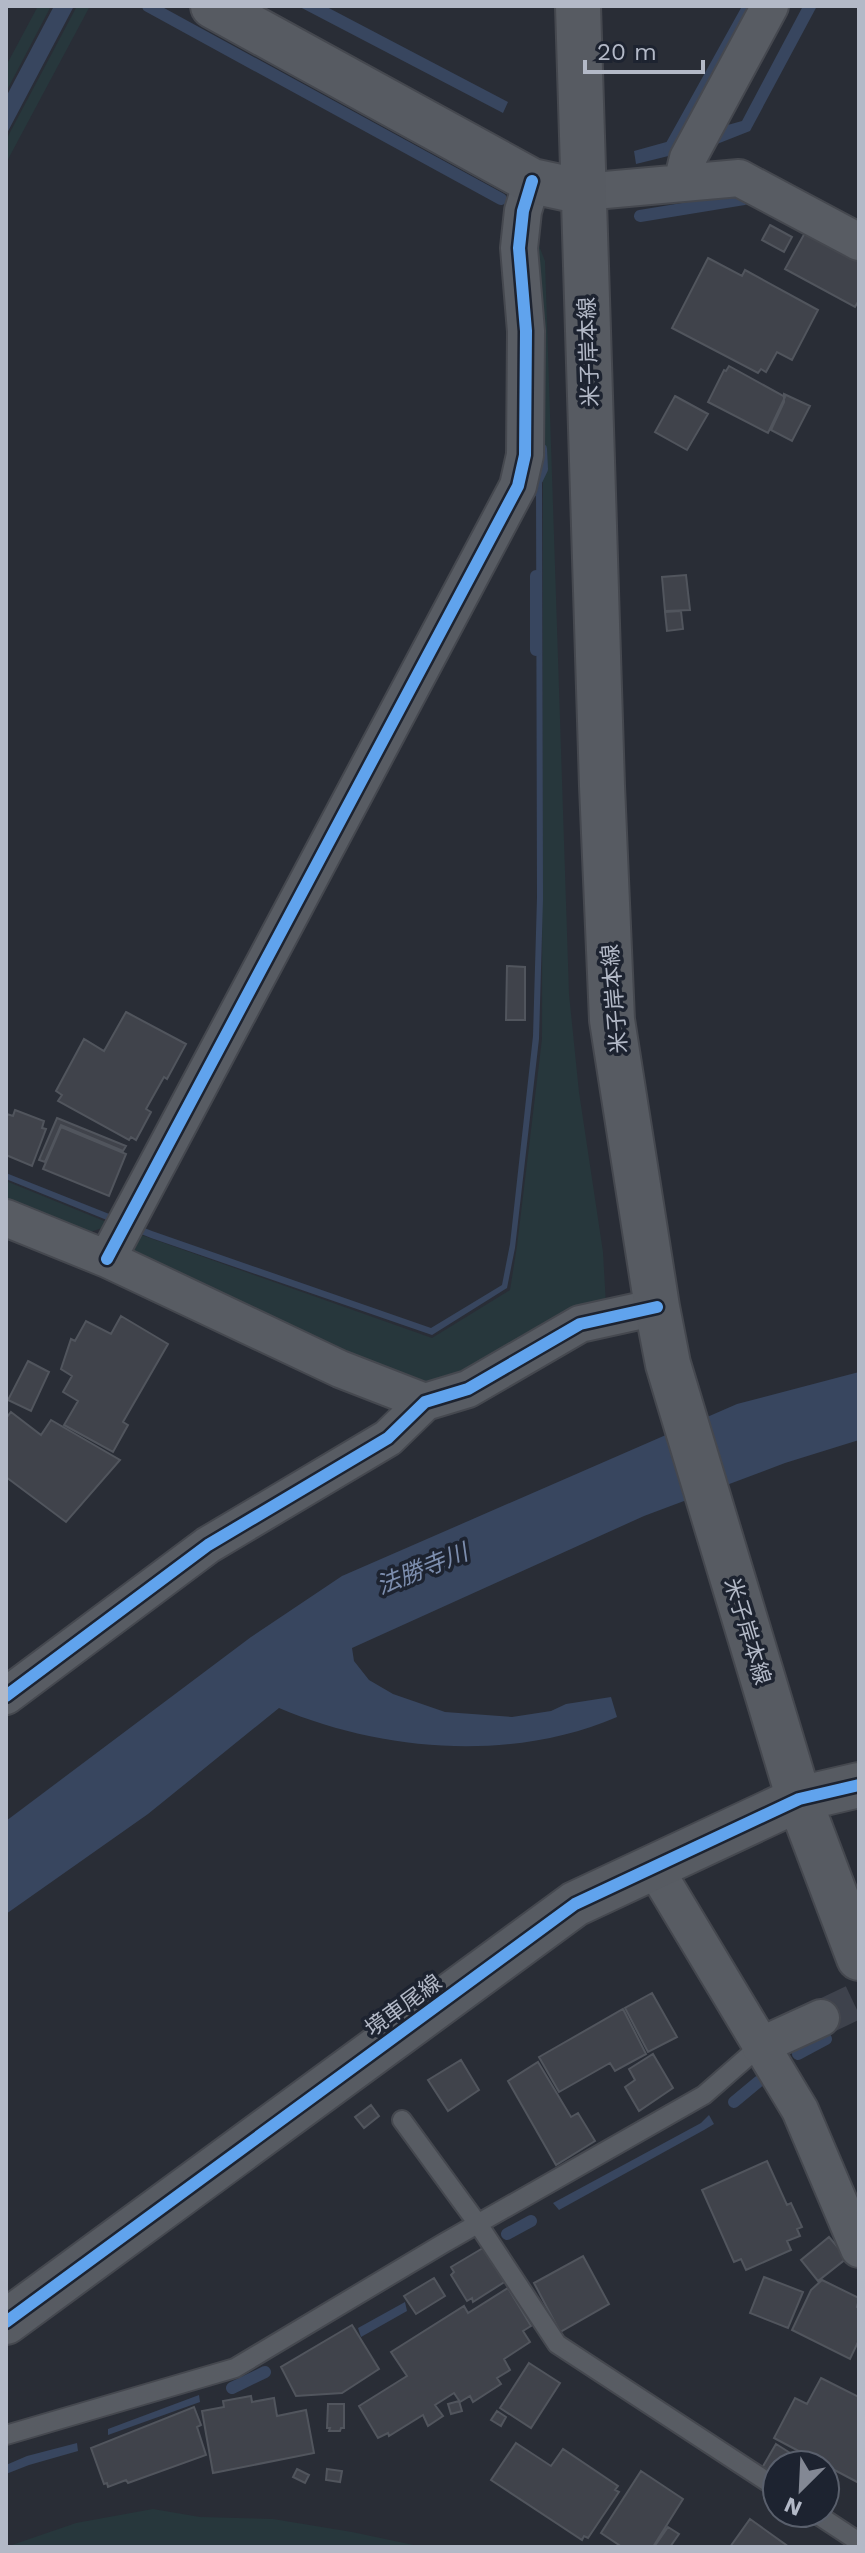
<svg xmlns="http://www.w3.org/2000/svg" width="865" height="2553" font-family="'Work Sans','Noto Sans JP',sans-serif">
<rect width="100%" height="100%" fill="#292d36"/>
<!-- green -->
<path fill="#27373c" d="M38,6H51L6,92V66Z
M77,6H90L6,163V140Z
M534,233L545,261L569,994L579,1092L603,1252L606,1305L470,1377L418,1386L133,1253L129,1234L130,1231L432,1338L510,1290L517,1246L542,1039L543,482L534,483Z
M6,1181L109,1223L107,1226L88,1233L6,1202Z
M153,2509L200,2517L273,2519L352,2532L423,2547H6L76,2523Z"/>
<!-- water -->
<path fill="#38465f" d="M54,6H74L6,135V97Z
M298,6H325L508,102L503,113Z
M803,6H817L750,131L717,144L636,164L634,151L742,121Z
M542,483L543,899L539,1039L515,1248L507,1288L432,1335L151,1238L6,1179V1173L152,1231L431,1328L502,1285L510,1244L533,1036L537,898L536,484Z
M859,1372V1440L785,1463L644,1516L352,1648L354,1661L369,1680L393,1694L445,1712L512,1717L551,1711L566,1704L611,1697L617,1717C512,1762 384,1752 279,1708L148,1814L6,1914V1821L251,1637L342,1576L737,1404Z
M709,2115L714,2124L704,2130L559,2210L553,2203L701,2123Z
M405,2302L407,2311L361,2337L358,2328Z
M199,2395L200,2402L108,2435V2429Z
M77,2443L78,2451L29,2465L6,2474V2465L27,2456Z"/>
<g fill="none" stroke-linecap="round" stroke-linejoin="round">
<!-- stream -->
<path stroke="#38465f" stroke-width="12" d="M148,6L501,199
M669,150L749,6
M640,216L744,199
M531,492L542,469L541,449
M536,650V576
M798,2054L826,2039
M734,2102L758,2082
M507,2234L531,2221
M232,2388L265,2372"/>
</g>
<!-- building -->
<path fill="#40434b" stroke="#51555d" stroke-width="2" d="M770,225L792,237L784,252L762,240Z
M807,229L859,257V300L855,307L785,269Z
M708,258L742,276L745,270L818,310L792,360L777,352L766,372L761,369L758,373L672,328Z
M729,366L785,397L768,433L708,402L724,370L726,371Z
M784,394L810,406L792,441L771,430L784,402Z
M675,396L708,414L687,450L655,432Z
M686,575L690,610L665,611L662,577Z
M681,611L683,629L667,631L665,612Z
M507,966L525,967V1020H506Z
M126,1012L186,1044L167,1079L164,1077L146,1109L151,1112L136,1140L131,1137L129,1140L58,1101L62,1095L56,1091L84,1039L104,1051Z
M15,1110L44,1121L42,1128L46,1129L32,1166L6,1155V1118L7,1114L13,1116Z
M57,1118L126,1146L123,1151L61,1125L45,1162L39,1160Z
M61,1127L126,1154L109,1196L43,1169Z
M121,1316L168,1344L123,1422L128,1425L113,1452L64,1425L78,1401L63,1392L72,1376L61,1369L71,1339L75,1341L86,1321L111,1334Z
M28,1361L49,1372L31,1411L8,1400Z
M11,1412L41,1435L51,1420L120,1460L66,1522L6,1477V1418Z
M652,1993L677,2037L648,2052L625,2008Z
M623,2009L646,2054L615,2071L610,2063L559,2092L539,2057Z
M653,2054L673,2088L639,2111L625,2087L635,2080L629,2069Z
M461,2060L479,2090L448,2111L428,2080Z
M538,2062L571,2117L578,2113L595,2141L556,2165L508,2081Z
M371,2105L379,2116L364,2128L355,2117Z
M767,2161L787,2205L791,2203L802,2227L797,2229L800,2236L787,2241L791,2250L746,2270L741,2259L734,2262L702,2190Z
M829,2237L847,2258L818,2281L801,2260Z
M483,2248L506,2281L473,2302L472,2298L467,2301L451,2275L454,2272L451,2267Z
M583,2256L609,2304L560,2332L534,2283Z
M764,2277L803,2292L788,2328L750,2313Z
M434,2278L445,2296L416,2314L404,2296Z
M822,2280L859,2298L857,2307L859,2308V2340L850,2359L792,2330L811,2290Z
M508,2288L531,2326L523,2331L530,2342L504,2359L510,2370L497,2378L501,2384L473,2402L470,2396L460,2402L454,2393L435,2405L443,2416L428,2426L423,2415L389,2436L388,2433L378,2438L359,2406L407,2376L391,2352L464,2306L468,2313Z
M352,2325L379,2369L342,2393L296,2396L281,2367Z
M529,2363L560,2383L531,2428L500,2408Z
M821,2378L859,2397V2483L774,2438L795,2398L807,2404Z
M251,2396L252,2402L274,2398L277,2416L306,2410L314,2453L213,2473L202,2411L224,2407L223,2401Z
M459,2401L462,2411L451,2414L448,2404Z
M328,2404H344V2428H341L340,2431H329L330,2428H327Z
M194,2407L201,2425L197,2427L206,2455L128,2483L126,2480L108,2487L107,2483L104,2484L91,2448Z
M497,2411L506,2417L501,2426L491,2420Z
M516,2443L551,2466L563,2449L618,2486L615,2490L619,2492L588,2538L584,2536L582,2540L491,2480Z
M776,2444L803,2461L801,2465H777V2476L762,2468Z
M297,2469L309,2475L305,2483L293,2477Z
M327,2469L342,2471L340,2482L326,2480Z
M641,2471L683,2499L653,2547H622L601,2533Z
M750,2519L789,2547H730Z
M668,2527L679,2534L670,2547H654Z"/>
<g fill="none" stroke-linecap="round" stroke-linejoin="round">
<!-- street-tunnel -->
<path stroke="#3e424c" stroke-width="36" stroke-dasharray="36 18" stroke-linecap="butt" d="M821,2018L859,2000"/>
<!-- lane casing -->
<g stroke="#45484f" stroke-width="22">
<path id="lane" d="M402,2120L478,2224L557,2344L777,2488
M6,2435L235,2368L444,2243L704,2095L760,2046
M815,2513L859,2542"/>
</g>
<!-- street casing -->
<g stroke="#45484f" stroke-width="40">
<path id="street" d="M682,183L688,158L770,6
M583,192L739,178L859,242
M6,1218L107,1259L340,1369L425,1402
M107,1259L518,486L525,455L526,331L519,248L523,211L532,181
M6,1696L208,1545L388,1438L425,1402L468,1389L580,1324L657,1307
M654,1867L800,2110L859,2249
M760,2046L821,2018"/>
</g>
<!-- secondary casing -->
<g stroke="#45484f" stroke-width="48">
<path id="secondary" d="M213,6L532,181L583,192
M578,6L602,786L612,1020L657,1307L668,1364L799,1799L859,1958
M6,2322L575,1904L799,1799L859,1785"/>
</g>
<!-- lane -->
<use href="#lane" stroke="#585c63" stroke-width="18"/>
<!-- street -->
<use href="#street" stroke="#585c63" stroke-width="36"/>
<!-- secondary -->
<use href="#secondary" stroke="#575b62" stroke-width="44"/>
<!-- cycleway casing -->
<g stroke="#1d2330" stroke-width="17">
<path id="cycleway" d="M107,1259L518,486L525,455L526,331L519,248L523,211L532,181
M6,1696L208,1545L388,1438L425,1402L468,1389L580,1324L657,1307
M6,2322L575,1904L799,1799L859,1785"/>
</g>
<!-- cycleway -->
<use href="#cycleway" stroke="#60a3ed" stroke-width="12"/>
</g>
<g text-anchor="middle" stroke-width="7" stroke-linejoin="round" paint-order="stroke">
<!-- street labels -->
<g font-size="22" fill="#b3b9c7" stroke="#1d2330">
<text transform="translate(588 352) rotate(-92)" y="8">米子岸本線</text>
<text transform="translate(614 999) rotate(-95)" y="8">米子岸本線</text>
<text transform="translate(748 1631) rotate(73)" y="8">米子岸本線</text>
<text transform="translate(403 2005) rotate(-36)" y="8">境車尾線</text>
</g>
<!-- water labels -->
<g font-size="24" font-style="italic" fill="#7c8dad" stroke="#1d2330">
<text transform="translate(422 1569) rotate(-22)" y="8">法勝寺川</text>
</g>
</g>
<!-- border -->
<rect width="865" height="2553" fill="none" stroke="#b3b9c7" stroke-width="16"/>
<!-- north arrow -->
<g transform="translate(801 2489) rotate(204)"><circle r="38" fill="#1d2330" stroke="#595f6c" stroke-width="2"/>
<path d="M0-6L14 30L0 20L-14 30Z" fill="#838894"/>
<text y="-12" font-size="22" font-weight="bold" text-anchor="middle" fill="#b3b9c7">N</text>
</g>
<!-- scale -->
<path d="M585 60v12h118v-12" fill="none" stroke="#b3b9c7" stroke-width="4"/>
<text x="597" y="60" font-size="24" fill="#b3b9c7" stroke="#1d2330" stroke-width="6" paint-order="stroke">20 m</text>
</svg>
